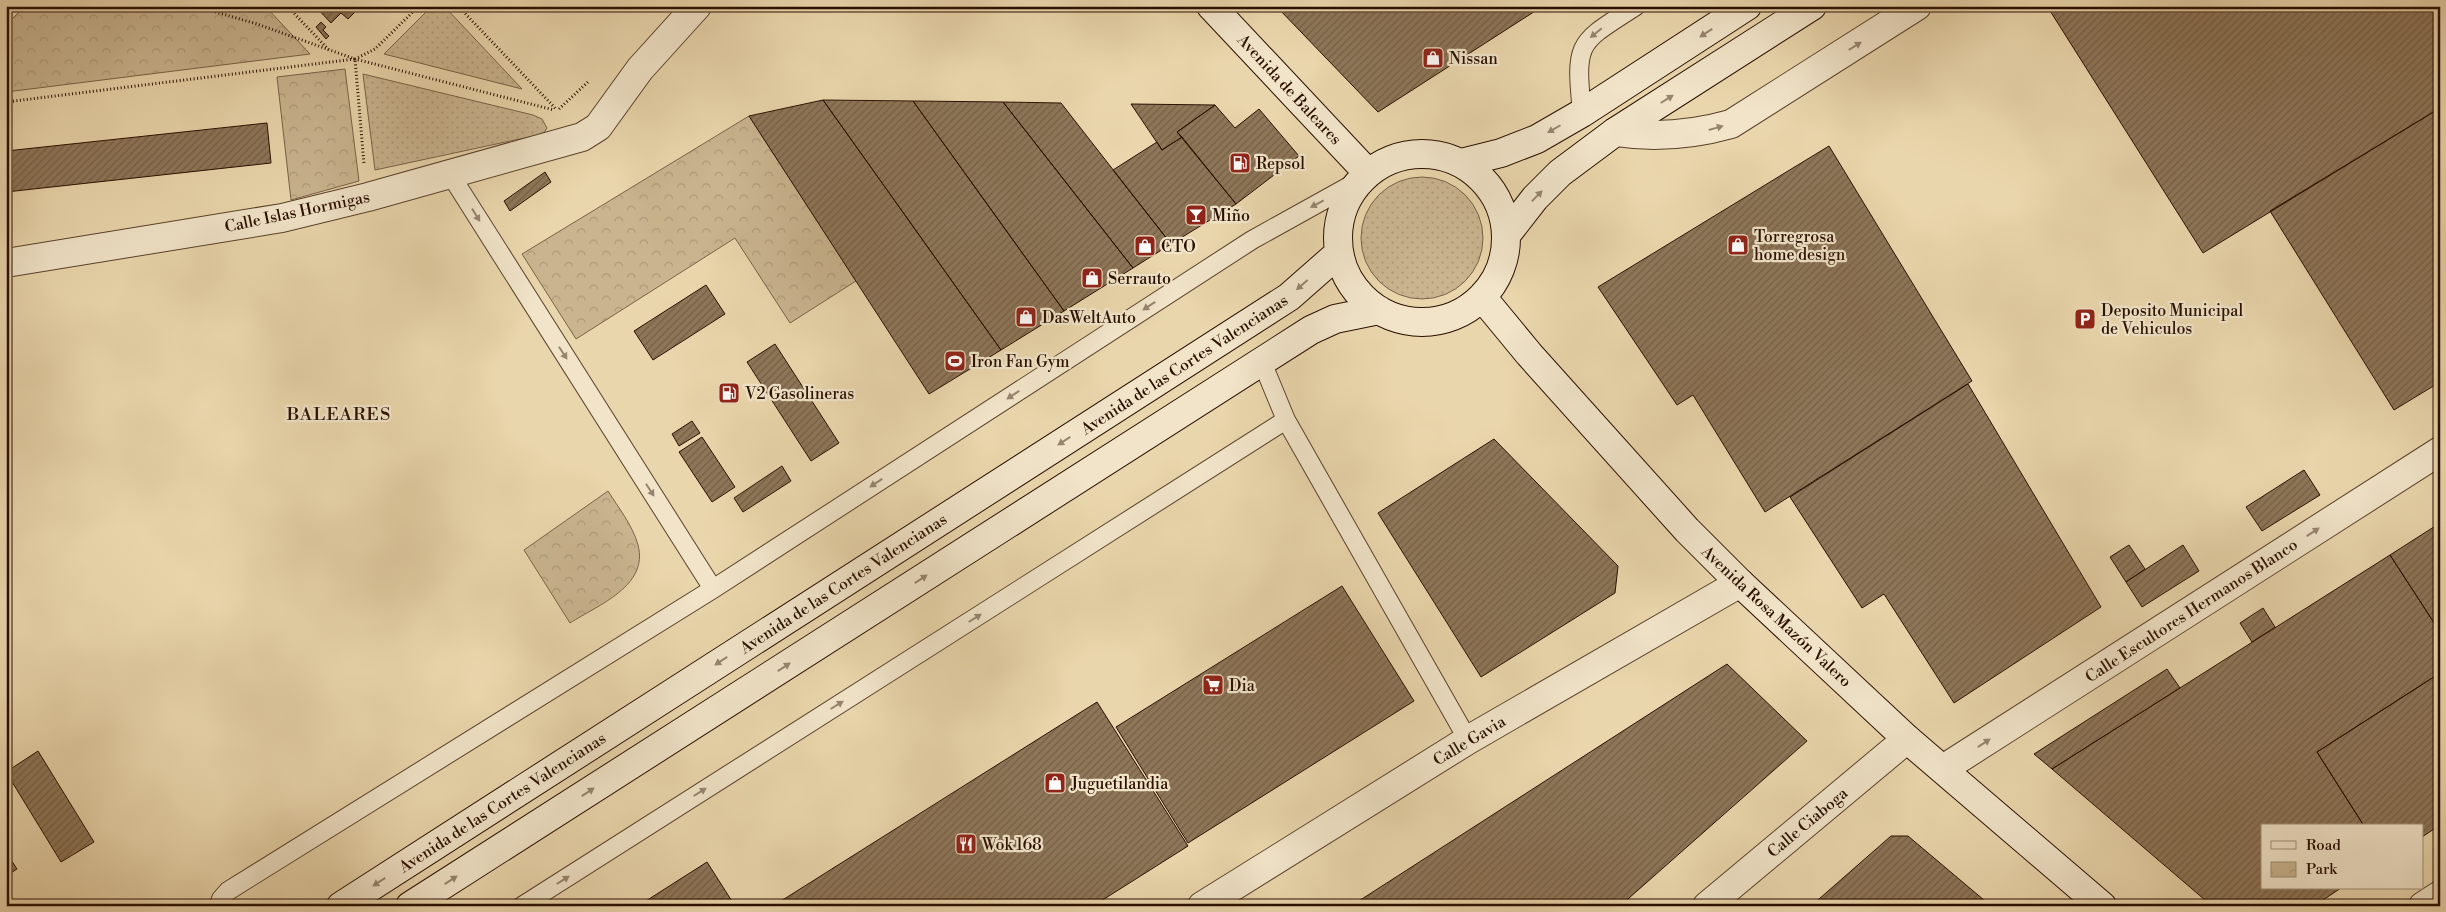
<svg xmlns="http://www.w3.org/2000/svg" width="2446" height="912" font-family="'Libre Bodoni',serif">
<defs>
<pattern id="grass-dots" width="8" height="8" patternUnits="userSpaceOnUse" patternTransform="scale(1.25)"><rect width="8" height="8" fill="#c9b48f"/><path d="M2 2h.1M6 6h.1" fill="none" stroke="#ad9a7a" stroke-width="1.8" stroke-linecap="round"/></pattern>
<pattern id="park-crowns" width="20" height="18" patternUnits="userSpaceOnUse" patternTransform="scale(1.25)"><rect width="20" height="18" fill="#c9b48f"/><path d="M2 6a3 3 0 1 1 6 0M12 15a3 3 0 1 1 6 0" fill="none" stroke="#ad9a7a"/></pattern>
<pattern id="building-hatch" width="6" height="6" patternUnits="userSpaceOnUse" patternTransform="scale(1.25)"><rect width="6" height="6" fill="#8e7659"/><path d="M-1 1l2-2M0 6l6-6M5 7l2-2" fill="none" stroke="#745f47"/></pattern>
</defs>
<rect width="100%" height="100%" fill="#ead6ac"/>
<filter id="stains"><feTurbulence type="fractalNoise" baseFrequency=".004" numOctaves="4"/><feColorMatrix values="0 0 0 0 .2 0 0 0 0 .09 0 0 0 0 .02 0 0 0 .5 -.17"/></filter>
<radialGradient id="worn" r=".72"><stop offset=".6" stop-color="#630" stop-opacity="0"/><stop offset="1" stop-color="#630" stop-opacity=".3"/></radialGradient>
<!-- grass -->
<path fill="url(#grass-dots)" stroke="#7a6248" d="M432,6H444L522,89L384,54Z
M363,74L533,115L542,119L547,128L543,134L375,170Z
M1361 238a61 61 0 1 1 122 0a61 61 0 1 1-122 0Z"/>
<!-- park -->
<path fill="url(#park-crowns)" stroke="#7a6248" d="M25,6H265L310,54L6,92V25Z
M345,69L359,181L291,200L277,77Z
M749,116L856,281L790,323L735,238L576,339L522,254Z
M608,491C618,507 633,526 638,545C649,586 598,605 570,623L524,550Z"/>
<!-- building -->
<path fill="url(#building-hatch)" stroke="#2a0f00" d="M315,6H354L357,10L348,19L341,13L331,23Z
M1276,6H1543L1378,112Z
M2047,6H2440V108L2203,253Z
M321,22L326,27L323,30L329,36L326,39L316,27Z
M823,100L1001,350L929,394L749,116Z
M823,100L913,101L1064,311L1001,350Z
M913,101L1003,102L1133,268L1064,311Z
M1003,102L1061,103L1171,244L1133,268Z
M1131,104L1215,105L1177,132L1182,137L1162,150Z
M1215,105L1235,128L1259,109L1299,156L1236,204L1177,132Z
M2440,108V382L2394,410L2270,211Z
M267,123L271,163L6,192V151Z
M1182,137L1236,204L1171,244L1113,170L1157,142L1162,150Z
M1829,146L1972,381L1765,512L1693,395L1677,405L1598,287Z
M545,172L551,182L510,211L504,201Z
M706,285L725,314L653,360L634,331Z
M775,344L839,443L811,461L747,362Z
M1968,384L2101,607L1954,703L1884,594L1862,608L1790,497Z
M692,421L700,433L679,446L672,434Z
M702,437L735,487L712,502L679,452Z
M1494,439L1618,566L1615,593L1481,677L1378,513Z
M782,466L791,481L743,512L734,498Z
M2304,470L2320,495L2262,531L2246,507Z
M2440,523V632L2390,555Z
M2129,545L2145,569L2126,582L2110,557Z
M2183,545L2199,571L2142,607L2126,582Z
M2390,555L2440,632V673L2317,752L2364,826H2262V888H2341L2314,906H2212L2052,769Z
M1342,586L1414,701L1188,843L1116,727Z
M2263,608L2275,627L2252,642L2240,623Z
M1727,664L1807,741L1620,906H1351Z
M2167,669L2180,688L2052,769L2034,754Z
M2440,673V825L2422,837V826H2364L2317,752Z
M1097,702L1188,846L1093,906H773Z
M38,751L94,842L61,862L6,772Z
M1891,836H1908L1991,906H1811Z
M6,852L17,869L6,876Z
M707,862L735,906H638Z"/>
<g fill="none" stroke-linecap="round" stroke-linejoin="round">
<!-- service casing -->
<g stroke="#5a412b" stroke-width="20">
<path id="service" d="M1582,113C1575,41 1577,44 1636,6
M450,174L713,589
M1286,420L1468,740
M219,906L221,899L228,891L713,589L1252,240L1360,180
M522,906L1286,420L1262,362"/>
</g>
<!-- minor casing -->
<g stroke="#5a412b" stroke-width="30">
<path id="minor" d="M1615,132C1655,138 1692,135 1731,124L1917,6
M6,263L282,218L368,197L582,137L598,127L640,69L697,6
M1943,769L2440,451
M1202,906L1468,740L1740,583
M1707,906L1907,739
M2423,906L2440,895"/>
</g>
<!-- secondary casing -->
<g stroke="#2a0f00" stroke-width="30">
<path id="secondary" d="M1211,6L1368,173
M1338 238a84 84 0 1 1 168 0a84 84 0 1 1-168 0Z
M1461,163L1501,153L1537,139L1582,113L1747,6
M1507,234L1535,198L1560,173L1615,132L1812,6
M1482,297L1529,354L1687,530L1740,583L1907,739L2102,906
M341,906L1289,297L1339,253
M410,906L1311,330L1335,319L1379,310"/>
</g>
<!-- path -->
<path stroke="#2a0f00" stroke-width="3" stroke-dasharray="1 2.5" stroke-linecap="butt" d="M195,6L257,24L355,59L554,110
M287,6L329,50
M458,6L556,109
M355,59L375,49L419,6
M6,102L355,59L364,164
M559,109L589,81"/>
<!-- service -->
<use href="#service" stroke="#f1e4c9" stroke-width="18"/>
<!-- minor -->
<use href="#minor" stroke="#f1e4c9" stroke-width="28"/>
<!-- secondary -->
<use href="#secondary" stroke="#f1e4c9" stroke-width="28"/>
</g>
<!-- one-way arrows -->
<defs><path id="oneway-solid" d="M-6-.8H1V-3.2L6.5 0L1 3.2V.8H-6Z" transform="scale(1.25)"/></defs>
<g fill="#97846f">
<use href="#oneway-solid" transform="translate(1596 33) rotate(141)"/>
<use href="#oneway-solid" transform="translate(1706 33) rotate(147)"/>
<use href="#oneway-solid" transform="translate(1855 46) rotate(-32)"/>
<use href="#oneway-solid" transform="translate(1667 99) rotate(-32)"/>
<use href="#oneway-solid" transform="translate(1716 128) rotate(-16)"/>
<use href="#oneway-solid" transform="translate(1554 129) rotate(150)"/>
<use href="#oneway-solid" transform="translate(1537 196) rotate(-46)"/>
<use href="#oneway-solid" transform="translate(1317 204) rotate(152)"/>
<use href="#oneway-solid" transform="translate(476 215) rotate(58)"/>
<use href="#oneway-solid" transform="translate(1302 285) rotate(139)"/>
<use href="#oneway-solid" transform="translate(1149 306) rotate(147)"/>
<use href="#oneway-solid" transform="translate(563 353) rotate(57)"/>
<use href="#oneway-solid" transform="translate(1013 395) rotate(147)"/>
<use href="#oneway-solid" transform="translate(1064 441) rotate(147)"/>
<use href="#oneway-solid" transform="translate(876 483) rotate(147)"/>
<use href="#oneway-solid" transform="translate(650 490) rotate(57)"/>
<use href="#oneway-solid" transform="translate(2313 532) rotate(-33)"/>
<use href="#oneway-solid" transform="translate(921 579) rotate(-33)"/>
<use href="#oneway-solid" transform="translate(975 618) rotate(-32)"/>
<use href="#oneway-solid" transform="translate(721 661) rotate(147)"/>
<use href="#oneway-solid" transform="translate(784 667) rotate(-33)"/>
<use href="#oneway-solid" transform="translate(837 705) rotate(-32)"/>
<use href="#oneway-solid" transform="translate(1984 743) rotate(-33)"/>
<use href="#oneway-solid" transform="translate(588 792) rotate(-33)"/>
<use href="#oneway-solid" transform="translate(700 792) rotate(-32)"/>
<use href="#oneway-solid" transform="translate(451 880) rotate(-33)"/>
<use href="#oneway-solid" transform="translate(563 880) rotate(-32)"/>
<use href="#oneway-solid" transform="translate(379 882) rotate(147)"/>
</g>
<!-- icons -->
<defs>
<g id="shop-square" transform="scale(1.125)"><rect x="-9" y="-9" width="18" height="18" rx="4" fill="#8f2418" stroke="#f1e4c9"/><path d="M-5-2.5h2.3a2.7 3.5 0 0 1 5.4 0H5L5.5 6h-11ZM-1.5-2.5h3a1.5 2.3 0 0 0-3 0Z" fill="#fff"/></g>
<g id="fuel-square" transform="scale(1.125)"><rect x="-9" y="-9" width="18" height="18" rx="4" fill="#8f2418" stroke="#f1e4c9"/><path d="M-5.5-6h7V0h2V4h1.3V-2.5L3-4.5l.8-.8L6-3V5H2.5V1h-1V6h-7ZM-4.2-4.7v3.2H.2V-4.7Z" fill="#fff"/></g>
<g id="bar-square" transform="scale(1.125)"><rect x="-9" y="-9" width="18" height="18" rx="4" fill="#8f2418" stroke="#f1e4c9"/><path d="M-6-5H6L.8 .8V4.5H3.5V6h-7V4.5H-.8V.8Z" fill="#fff"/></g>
<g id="parking-square" transform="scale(1.125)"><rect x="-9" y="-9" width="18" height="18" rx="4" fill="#8f2418" stroke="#f1e4c9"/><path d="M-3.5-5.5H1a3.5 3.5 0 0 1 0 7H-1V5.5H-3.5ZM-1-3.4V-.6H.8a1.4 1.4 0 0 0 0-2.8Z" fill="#fff"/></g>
<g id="stadium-square" transform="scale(1.125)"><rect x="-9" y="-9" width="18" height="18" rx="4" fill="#8f2418" stroke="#f1e4c9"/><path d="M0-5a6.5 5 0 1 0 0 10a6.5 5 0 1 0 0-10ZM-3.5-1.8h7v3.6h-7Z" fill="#fff"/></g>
<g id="supermarket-square" transform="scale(1.125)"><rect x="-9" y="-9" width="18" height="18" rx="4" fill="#8f2418" stroke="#f1e4c9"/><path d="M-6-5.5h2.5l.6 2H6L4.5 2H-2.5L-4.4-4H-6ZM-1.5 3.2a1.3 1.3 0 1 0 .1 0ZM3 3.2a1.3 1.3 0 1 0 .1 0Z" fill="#fff"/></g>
<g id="restaurant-square" transform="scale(1.125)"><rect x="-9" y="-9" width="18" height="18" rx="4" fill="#8f2418" stroke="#f1e4c9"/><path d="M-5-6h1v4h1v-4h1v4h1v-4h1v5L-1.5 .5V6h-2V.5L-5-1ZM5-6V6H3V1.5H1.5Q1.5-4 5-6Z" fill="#fff"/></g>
</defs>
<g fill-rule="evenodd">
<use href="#shop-square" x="1433" y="58"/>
<use href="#fuel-square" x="1240" y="163"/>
<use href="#bar-square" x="1196" y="215"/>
<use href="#shop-square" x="1738" y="245"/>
<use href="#shop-square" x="1145" y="246"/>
<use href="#shop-square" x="1092" y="278"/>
<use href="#shop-square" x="1026" y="317"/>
<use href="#parking-square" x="2085" y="319"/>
<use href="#stadium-square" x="955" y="361"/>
<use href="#fuel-square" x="729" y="393"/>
<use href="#supermarket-square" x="1213" y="685"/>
<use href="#shop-square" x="1055" y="783"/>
<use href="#restaurant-square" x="966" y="844"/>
</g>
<g text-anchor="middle" stroke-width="4.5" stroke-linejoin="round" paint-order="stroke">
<!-- poi labels -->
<g font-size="16" fill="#2a0f00" stroke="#f1e4c9" text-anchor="start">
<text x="1449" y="64">Nissan</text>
<text x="1256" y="169">Repsol</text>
<text x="1212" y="221">Miño</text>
<text x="1754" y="242">Torregrosa<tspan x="1754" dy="18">home design</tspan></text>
<text x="1161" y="252">CTO</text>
<text x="1108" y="284">Serrauto</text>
<text x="2101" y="316">Deposito Municipal<tspan x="2101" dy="18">de Vehiculos</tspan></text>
<text x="1042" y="323">DasWeltAuto</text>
<text x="971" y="367">Iron Fan Gym</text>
<text x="745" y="399">V2 Gasolineras</text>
<text x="1229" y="691">Dia</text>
<text x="1071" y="789">Juguetilandia</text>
<text x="982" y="850">Wok 168</text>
</g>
<!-- street labels -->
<g font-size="16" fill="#2a0f00" stroke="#f1e4c9">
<text transform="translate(1290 89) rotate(47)" y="6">Avenida de Baleares</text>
<text transform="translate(297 211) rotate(-12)" y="6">Calle Islas Hormigas</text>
<text transform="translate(1184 364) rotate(-33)" y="6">Avenida de las Cortes Valencianas</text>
<text transform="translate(843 583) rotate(-33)" y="6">Avenida de las Cortes Valencianas</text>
<text transform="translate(2191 610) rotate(-33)" y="6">Calle Escultores Hermanos Blanco</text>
<text transform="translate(1777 616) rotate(43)" y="6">Avenida Rosa Mazón Valero</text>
<text transform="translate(1469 740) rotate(-31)" y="6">Calle Gavia</text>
<text transform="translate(502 802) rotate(-33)" y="6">Avenida de las Cortes Valencianas</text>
<text transform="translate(1807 822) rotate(-40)" y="6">Calle Ciaboga</text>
</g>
<!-- neighbourhood labels -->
<g font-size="18" letter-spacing="1" fill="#2a0f00" stroke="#f1e4c9">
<text x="339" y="420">BALEARES</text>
</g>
</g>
<!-- margin -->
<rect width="2446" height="912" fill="none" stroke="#ead6ac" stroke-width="25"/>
<rect x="8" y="8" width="2431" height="897" fill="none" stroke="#2a0f00" stroke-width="2.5"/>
<rect x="12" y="12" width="2421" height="887" fill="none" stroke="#2a0f00"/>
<!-- legend -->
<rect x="2261" y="824" width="162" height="65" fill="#f1e4c9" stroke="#a18f79"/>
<rect x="2271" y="841" width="25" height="8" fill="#f1e4c9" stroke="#a18f79"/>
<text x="2306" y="850" font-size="15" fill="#2a0f00">Road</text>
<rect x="2271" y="862" width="25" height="15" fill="url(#park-crowns)" stroke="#a18f79"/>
<text x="2306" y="874" font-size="15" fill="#2a0f00">Park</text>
<rect width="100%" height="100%" filter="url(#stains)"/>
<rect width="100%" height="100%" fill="url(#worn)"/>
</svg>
